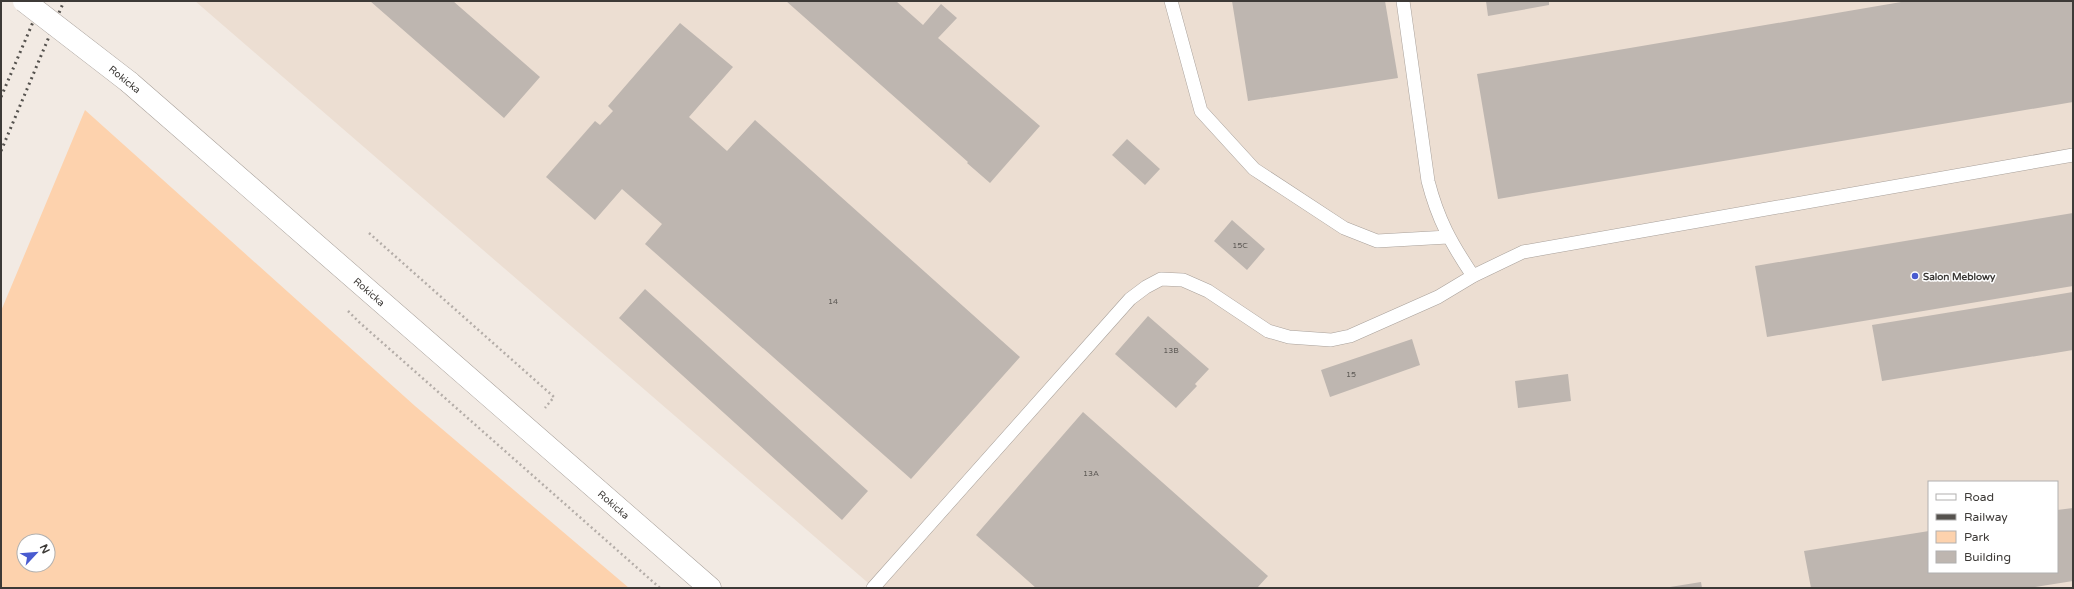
<svg xmlns="http://www.w3.org/2000/svg" width="2074" height="589" font-family="'Varela Round',sans-serif">
<rect width="100%" height="100%" fill="#f2eae3"/>
<!-- built -->
<path fill="#ecded2" fill-rule="evenodd" d="M195,1H2073V588H874ZM1929,482H2057V572H1929Z"/>
<!-- green -->
<path fill="#fdd2ad" fill-rule="evenodd" d="M85,110L415,406L629,588H1V311ZM24,541H48V565H24Z"/>
<!-- building -->
<path fill="#beb6b0" d="M370,1H453L540,77L504,118Z
M786,1H896L923,25L941,4L957,18L938,38L1040,126L990,183L967,163L968,162Z
M1232,1H1385L1398,78L1248,101Z
M1486,1H1549V5L1488,16Z
M1907,1H2073V102L1498,199L1477,74Z
M680,23L733,67L689,117L727,151L755,120L1020,357L911,479L645,244L662,224L622,189L595,220L546,177L595,121L600,125L613,111L608,106Z
M1127,139L1160,169L1145,185L1112,155Z
M2073,213V286L1767,337L1755,266Z
M1232,220L1265,249L1247,270L1214,241Z
M645,289L868,491L842,520L619,318Z
M2073,292V350L1882,381L1872,325Z
M1148,316L1209,369L1195,384L1197,386L1176,408L1115,354Z
M1412,339L1420,365L1330,397L1321,370Z
M1568,374L1571,401L1518,408L1515,381Z
M1083,412L1268,576L1257,588H1036L976,535Z
M2073,508V581L2028,588H1811L1804,551L1929,531V572H2057V510Z
M1701,582L1702,588H1670V587Z"/>
<g fill="none" stroke-linecap="round" stroke-linejoin="round">
<!-- service casing -->
<g stroke="#a8a09a" stroke-width="14">
<path id="service" d="M1171,1L1201,111L1254,169L1344,228L1377,241L1448,237
M1403,1L1428,181C1438,220 1451,243 1473,276
M873,588L1130,299L1146,287L1161,279L1183,280L1208,291L1268,331L1289,337L1331,340L1350,336L1438,297L1473,276L1523,252L2073,155"/>
</g>
<!-- tertiary casing -->
<g stroke="#a8a09a" stroke-width="23">
<g id="tertiary">
<path id="s1" d="M129,82L710,588"/>
</g>
</g>
<!-- path -->
<path stroke="#b4ada8" stroke-width="2.5" stroke-dasharray="2 3" stroke-linecap="butt" d="M369,233L554,397L545,408
M348,311L359,322L660,588"/>
<!-- service -->
<use href="#service" stroke="#fff" stroke-width="13"/>
<!-- tertiary -->
<use href="#tertiary" stroke="#fff" stroke-width="22"/>
<!-- rail -->
<path stroke="#55524e" stroke-width="3" stroke-dasharray="2 4" stroke-linecap="butt" d="M1,97L42,1
M1,151L64,1"/>
<!-- tertiary-bridge casing -->
<g stroke="#a8a09a" stroke-width="23" stroke-linecap="butt">
<path id="tertiary-bridge" d="M24,1L129,82"/>
</g>
<!-- tertiary-bridge -->
<use href="#tertiary-bridge" stroke="#fff" stroke-width="22"/>
</g>
<!-- markers -->
<circle fill="#495bd0" stroke="#fff" stroke-width="1.5" cx="1915" cy="276" r="4"/>
<g text-anchor="middle" stroke-width="3" stroke-linejoin="round" paint-order="stroke">
<!-- number labels -->
<g font-size="8" fill="#5d5955">
<text x="1240" y="248">15C</text>
<text x="833" y="304">14</text>
<text x="1171" y="353">13B</text>
<text x="1351" y="377">15</text>
<text x="1091" y="476">13A</text>
</g>
<!-- street labels -->
<g font-size="10" fill="#3d3a37" stroke="#fff">
<text transform="translate(125 79) rotate(39)" y="4">Rokicka</text>
<text dy="4" stroke="none"><textPath href="#s1" startOffset="319">Rokicka</textPath></text>
<text dy="4" stroke="none"><textPath href="#s1" startOffset="643">Rokicka</textPath></text>
</g>
<!-- poi labels -->
<g font-size="10" font-weight="bold" fill="#3d3a37" stroke="#fff" text-anchor="start">
<text x="1923" y="280">Salon Meblowy</text>
</g>
</g>
<!-- border -->
<rect width="2074" height="589" fill="none" stroke="#3d3a37" stroke-width="4"/>
<!-- legend -->
<rect x="1928" y="481" width="130" height="92" fill="#ffffff" stroke="#b1b0af"/>
<rect x="1936" y="494" width="20" height="6" fill="#ffffff" stroke="#b1b0af"/>
<text x="1964" y="501" font-size="12" fill="#3d3a37">Road</text>
<rect x="1936" y="514" width="20" height="6" fill="#55524e" stroke="#b1b0af"/>
<text x="1964" y="521" font-size="12" fill="#3d3a37">Railway</text>
<rect x="1936" y="531" width="20" height="12" fill="#fdd2ad" stroke="#b1b0af"/>
<text x="1964" y="541" font-size="12" fill="#3d3a37">Park</text>
<rect x="1936" y="551" width="20" height="12" fill="#beb6b0" stroke="#b1b0af"/>
<text x="1964" y="561" font-size="12" fill="#3d3a37">Building</text>
<!-- north arrow -->
<g transform="translate(36 553) rotate(64)"><circle r="19" fill="#ffffff" stroke="#b1b0af"/>
<path d="M0-3L7 15L0 10L-7 15Z" fill="#495bd0"/>
<text y="-6" font-size="11" font-weight="bold" text-anchor="middle" fill="#3d3a37">N</text>
</g>
</svg>
